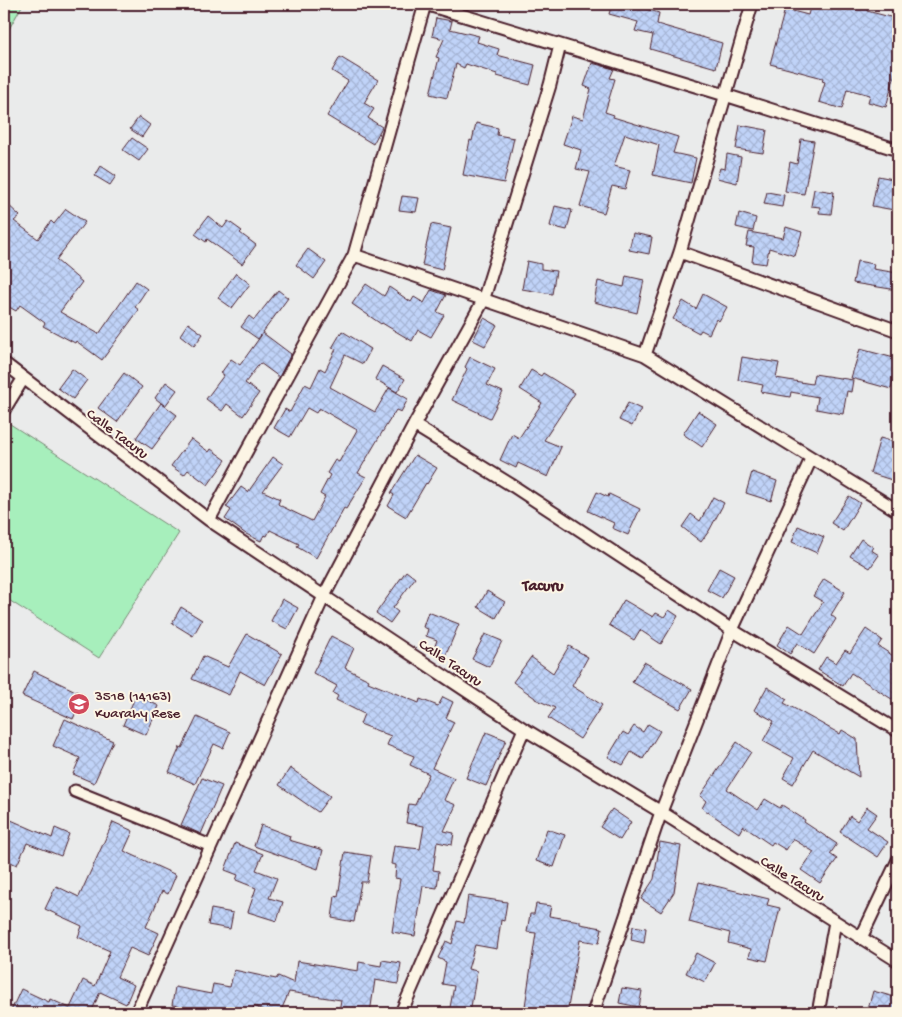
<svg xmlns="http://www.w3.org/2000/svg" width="902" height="1017" font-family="'Gochi Hand',sans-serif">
<defs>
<pattern id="forest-crowns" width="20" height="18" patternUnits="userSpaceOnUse" patternTransform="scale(1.25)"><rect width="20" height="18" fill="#a7efbc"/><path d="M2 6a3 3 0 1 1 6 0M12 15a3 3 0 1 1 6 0" fill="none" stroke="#91cca2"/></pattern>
<pattern id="building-cross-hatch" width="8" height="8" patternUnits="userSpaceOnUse" patternTransform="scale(1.25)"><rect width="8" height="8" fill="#c0d3f8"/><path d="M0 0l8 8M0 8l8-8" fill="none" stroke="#a6b5d5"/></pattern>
</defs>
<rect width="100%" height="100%" fill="#eaebeb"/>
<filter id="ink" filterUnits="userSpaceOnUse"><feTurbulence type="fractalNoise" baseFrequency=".02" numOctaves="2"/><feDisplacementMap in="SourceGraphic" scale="10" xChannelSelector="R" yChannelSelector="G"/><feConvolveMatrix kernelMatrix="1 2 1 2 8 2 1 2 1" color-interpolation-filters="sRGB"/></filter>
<g filter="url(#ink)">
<!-- forest -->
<path fill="url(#forest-crowns)" stroke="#788774" d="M4,4H23L4,38Z"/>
<!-- pitch -->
<path fill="#a7efbc" stroke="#788774" d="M7,422L179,533L99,658L4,597V428Z"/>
<!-- building -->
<path fill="url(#building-cross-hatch)" stroke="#4a1f2b" d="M612,4H629L659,13L657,24L722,43L716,68L650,49L653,35L635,31L638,22L609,14Z
M811,4H852L867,8V11L898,19V75L895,74L886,107L868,102L870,95L847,89L842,109L819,102L825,82L822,81L823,78L770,64L785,9L808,15Z
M436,18L452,21L450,29L479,36L477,42L499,49L497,55L535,65L530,85L497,76V74L466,64L464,68L456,64L447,98L430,94L439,58L436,57L444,39L432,36Z
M340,57L378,80L364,103L374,109L368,118L382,127L373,144L327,116L348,81L332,71Z
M592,63L614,69L610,78L615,79L605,112L614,115L613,117L678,137L673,153L696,158L691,183L653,175L659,145L625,134L614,166L630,170L625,189L612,186L604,213L580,206L590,172L576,169L581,150L563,144L572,116L583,119L591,89L584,86Z
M139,117L150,125L142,137L130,129Z
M476,123L498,128L497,135L514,138L504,183L463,175L470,140L472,141Z
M740,125L767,130L763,153L736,149Z
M132,138L148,149L139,161L123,150Z
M801,139L814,141L804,194L785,191L790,162L797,164Z
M727,154L741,157L737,183L717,178L720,168L725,169Z
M101,166L116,176L110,185L95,176Z
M878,176L898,180V203L896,202L894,210L872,206Z
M814,189L834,192L831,214L819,213L820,207L811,206Z
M767,192L784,195L782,207L764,204Z
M402,196L419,198L416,212L399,210Z
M4,201L20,216L14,221L38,239L51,221L54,224L66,209L85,222L56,260L82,282L60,312L99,334L136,281L147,289L135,307L139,310L102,360L76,341L75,343L43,326L45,323L20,305L16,311L4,304Z
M555,206L572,210L567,230L550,226Z
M739,213L756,218L753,231L736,227Z
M208,216L223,228L228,221L242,231L240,233L256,245L242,264L207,239L206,242L195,234Z
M431,224L451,228L442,270L422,265Z
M786,227L802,232L795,256L769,248L766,264L752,262L754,247L746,246L749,232L783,238Z
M633,233L652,237L649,254L629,250Z
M308,249L326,262L314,279L296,265Z
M527,261L541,264V269L556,271L552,294L522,289Z
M857,261L874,264L873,269L898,273L897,290L853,283Z
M236,273L250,284L232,308L218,298Z
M626,276L644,280L637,313L594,302L598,281L624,287Z
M366,284L384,296L389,287L411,302L414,297L424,303L431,290L446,295L437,312L444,315L431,337L418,330L412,341L382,323L381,324L352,304Z
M278,290L288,298L258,339L241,327L249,316L254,320Z
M703,294L727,307L719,321L716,319L709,334L701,330L699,333L673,319L683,301L696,309Z
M484,318L497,325L485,346L473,340Z
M188,323L203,334L194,346L180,335Z
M342,331L371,349L363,364L345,355L330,387L375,412L389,388L408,399L401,412L396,410L378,439L358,473L366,477L346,509L344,508L316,558L297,547L299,544L270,530L267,536L264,535L261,541L246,534L225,519L231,510L226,507L241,487L248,492L273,457L283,464L263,491L280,499L278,504L281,506L312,521L325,497L320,494L330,475L327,473L335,460L339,462L357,430L319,408L316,413L307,408L290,437L274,428L285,409L290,412L305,384L311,387L320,368L325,371L336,349L332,348Z
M263,333L291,354L279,377L260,363L245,383L259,393L243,416L227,404L222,411L206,399L224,375L221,373L231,359L240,365Z
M860,349L898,359L891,389L851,378Z
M470,357L495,369L487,385L503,392L490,418L452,400L467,369L465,367Z
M742,357L779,363L776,378L812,384L814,374L853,380L851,392L847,391L843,414L816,409L818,397L791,392L790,397L761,392L763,385L738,380Z
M382,366L405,379L397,392L375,379Z
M72,369L87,380L73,399L58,388Z
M531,370L541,376L543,373L575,393L544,440L561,447L548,477L518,463L516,468L500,460L512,434L519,438L542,403L520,389Z
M124,373L142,387L117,422L98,408Z
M166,382L177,390L165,406L155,398Z
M161,403L177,415L152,449L136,438Z
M628,403L641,409L632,426L619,420Z
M698,411L717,424L702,447L683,434Z
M880,438L898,443V482L870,473Z
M191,439L209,452L211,449L226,460L208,485L188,470L184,475L171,466Z
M415,455L437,468L427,484L426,483L406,517L388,506L394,495L391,493Z
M752,472L777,481L771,501L746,493Z
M597,492L608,497L609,494L640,509L628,535L612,528L614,523L588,511Z
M849,496L860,503L843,531L831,523Z
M713,497L724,503L709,531L701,542L682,527L691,514L700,521Z
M798,526L824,537L817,553L792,542Z
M861,539L873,547L871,550L879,555L870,568L850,556Z
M719,568L734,576L722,598L707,590Z
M406,571L415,578L393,608L398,612L390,623L376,613Z
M824,579L845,592L831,615L836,619L814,654L797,643L790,654L777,645L789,625L803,634L823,602L813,596Z
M487,591L505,602L496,618L478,607Z
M282,599L298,608L287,629L271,621Z
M624,600L653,617L656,613L664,617L669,610L678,616L661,644L640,630L634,640L609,625Z
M181,607L202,620L193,636L172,623Z
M428,612L459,624L445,657L433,652L437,640L426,636L428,629L423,627Z
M866,629L882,640L878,646L898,659V703L851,673L843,686L818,670L826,657L836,663L845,650L850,653Z
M247,634L282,654L265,685L240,671L229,695L192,679L203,656L228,667Z
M485,634L502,641L489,667L472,659Z
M331,636L354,648L345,668L369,680L368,682L419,703L420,699L438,706L443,697L453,702L446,718L454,722L432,768L454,778L444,800L456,805L444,831L454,833L452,845L437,842L433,870L439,871L437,888L423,886L415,936L392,932L400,879L395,878L396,865L391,864L394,846L420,849L424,826L406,823L409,804L415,805L429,774L410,765L414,756L387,745L391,736L360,724L364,714L336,700L338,696L333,693L337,686L313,673Z
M569,646L588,657L572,686L602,705L580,739L548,718L555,708L535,699V698L513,682L531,657L553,673Z
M644,662L692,689L680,709L632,682Z
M34,671L84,695L73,719L22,696Z
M767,687L787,699L784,703L797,710L840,734L842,730L857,739L859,777L813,750L793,784L783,778L794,758L763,741L774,721L754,710Z
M136,695L159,706L146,735L123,725Z
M197,717L230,732L223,748L214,744L195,784L169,772L180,747L182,748Z
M65,719L113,741L94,783L73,774L80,758L53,746Z
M648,724L660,731L643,759L631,752L623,765L608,757L623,732L628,735L634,726L643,732Z
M486,732L506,740L486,786L466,778Z
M737,742L751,752L727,789L758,810L765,799L780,808L782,805L805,820L804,822L837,844L830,854L837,859L820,883L801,870L814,852L793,839L786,850L773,842L771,845L743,826L739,833L702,808L706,801L700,796Z
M290,768L330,796L318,812L279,785Z
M202,778L222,786L201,834L181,825Z
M867,807L877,814L867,828L888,842L878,857L840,832L850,816L857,821Z
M612,809L631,822L620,840L600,827Z
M11,820L52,838L55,828L69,834L61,856L27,843L17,865L4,859V837Z
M113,822L133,831L124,851L176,875L168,894L162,891L146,927L159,933L148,956L130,948L117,977L134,985L126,1004L100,992L91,1013H10L21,989L49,1002L50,999L70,1008L83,980L95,986L110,951L78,937L82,926L45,909L56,886L79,897Z
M261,825L290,836L289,840L323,850L318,869L254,846Z
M547,829L565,835L554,867L536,861Z
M660,842L681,846L674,892L661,912L641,899L654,879Z
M235,843L263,854L256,870L277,878L269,898L283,902L277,921L248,912L256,888L236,880L238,875L225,870Z
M345,852L371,856L367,882H361L354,922L332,918L335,896L338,897Z
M699,882L769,899L767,905L780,908L767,961L749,957L751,949L728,943L730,933L689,922Z
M468,896L507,902L504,921L501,920L497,949L475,945L468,969L477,971L470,1013H449L454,986L442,984L446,962L438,958L446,941L452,944L457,921L464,923Z
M536,904L551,906L549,916L580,921V924L602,928L599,943L580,940L567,1013H524L536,933L527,932L530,914H534Z
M211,909L233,913L230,929L208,925Z
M633,926L646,928L644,943L631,940Z
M696,953L715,963L705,982L686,973Z
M382,960L401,963L398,984L375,980L370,1013L339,1011L341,1000L289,992L280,1013H269L254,1006L252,1013H192L194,1009L172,1005L175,987L211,994L213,984L230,987L234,970L276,979L278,976L294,983L297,961L358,971L359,962L381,966Z
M622,988L642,991L639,1007L619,1003Z
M873,991L898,998V1013H867Z"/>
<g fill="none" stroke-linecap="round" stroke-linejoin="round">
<!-- street casing -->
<g stroke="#4a1f2b" stroke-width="15">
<path id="street" d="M425,4L725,95L898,150
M680,252L898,331
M354,255L645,355L898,511
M645,355L680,252L752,4
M4,363L209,520L524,729L661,812L898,961
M4,410L23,379
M414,425L513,486L732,630L898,731
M209,520L354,255L425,4
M75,791L211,846
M861,938L898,860
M136,1013L324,596L414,425L483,301L550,85L560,45
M401,1013L524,729
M593,1013L661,812L732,630L811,459
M818,1013L835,922"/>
</g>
<!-- street -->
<use href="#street" stroke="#fcf5e5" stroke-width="11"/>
</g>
</g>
<!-- icons -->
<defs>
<g id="school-disc" transform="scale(1.125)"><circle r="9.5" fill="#d1495b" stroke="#fcf5e5"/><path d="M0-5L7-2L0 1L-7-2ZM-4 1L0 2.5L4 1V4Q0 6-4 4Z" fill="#fff"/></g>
</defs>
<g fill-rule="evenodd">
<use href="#school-disc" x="79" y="704"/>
</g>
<g text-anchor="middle" stroke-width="4" stroke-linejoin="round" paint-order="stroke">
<!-- street labels -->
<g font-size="15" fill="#4a1f2b" stroke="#fcf5e5">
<text transform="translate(118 433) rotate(37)" y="5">Calle Tacuru</text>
<text transform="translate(451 662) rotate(34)" y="5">Calle Tacuru</text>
<text transform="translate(793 878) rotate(32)" y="5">Calle Tacuru</text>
</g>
<!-- poi labels -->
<g font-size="15" fill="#4a1f2b" stroke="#fcf5e5" text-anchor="start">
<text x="95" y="700">3518 (14163)<tspan x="95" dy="17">Kuarahy Rese</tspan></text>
</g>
<!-- neighbourhood labels -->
<g font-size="16" font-weight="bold" fill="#4a1f2b" stroke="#fcf5e5">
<text x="543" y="590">Tacuru</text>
</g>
</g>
<!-- margin -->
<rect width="902" height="1017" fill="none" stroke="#fcf5e5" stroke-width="20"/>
<rect x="10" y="10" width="882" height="997" fill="none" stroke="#4a1f2b" stroke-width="2" filter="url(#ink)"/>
</svg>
